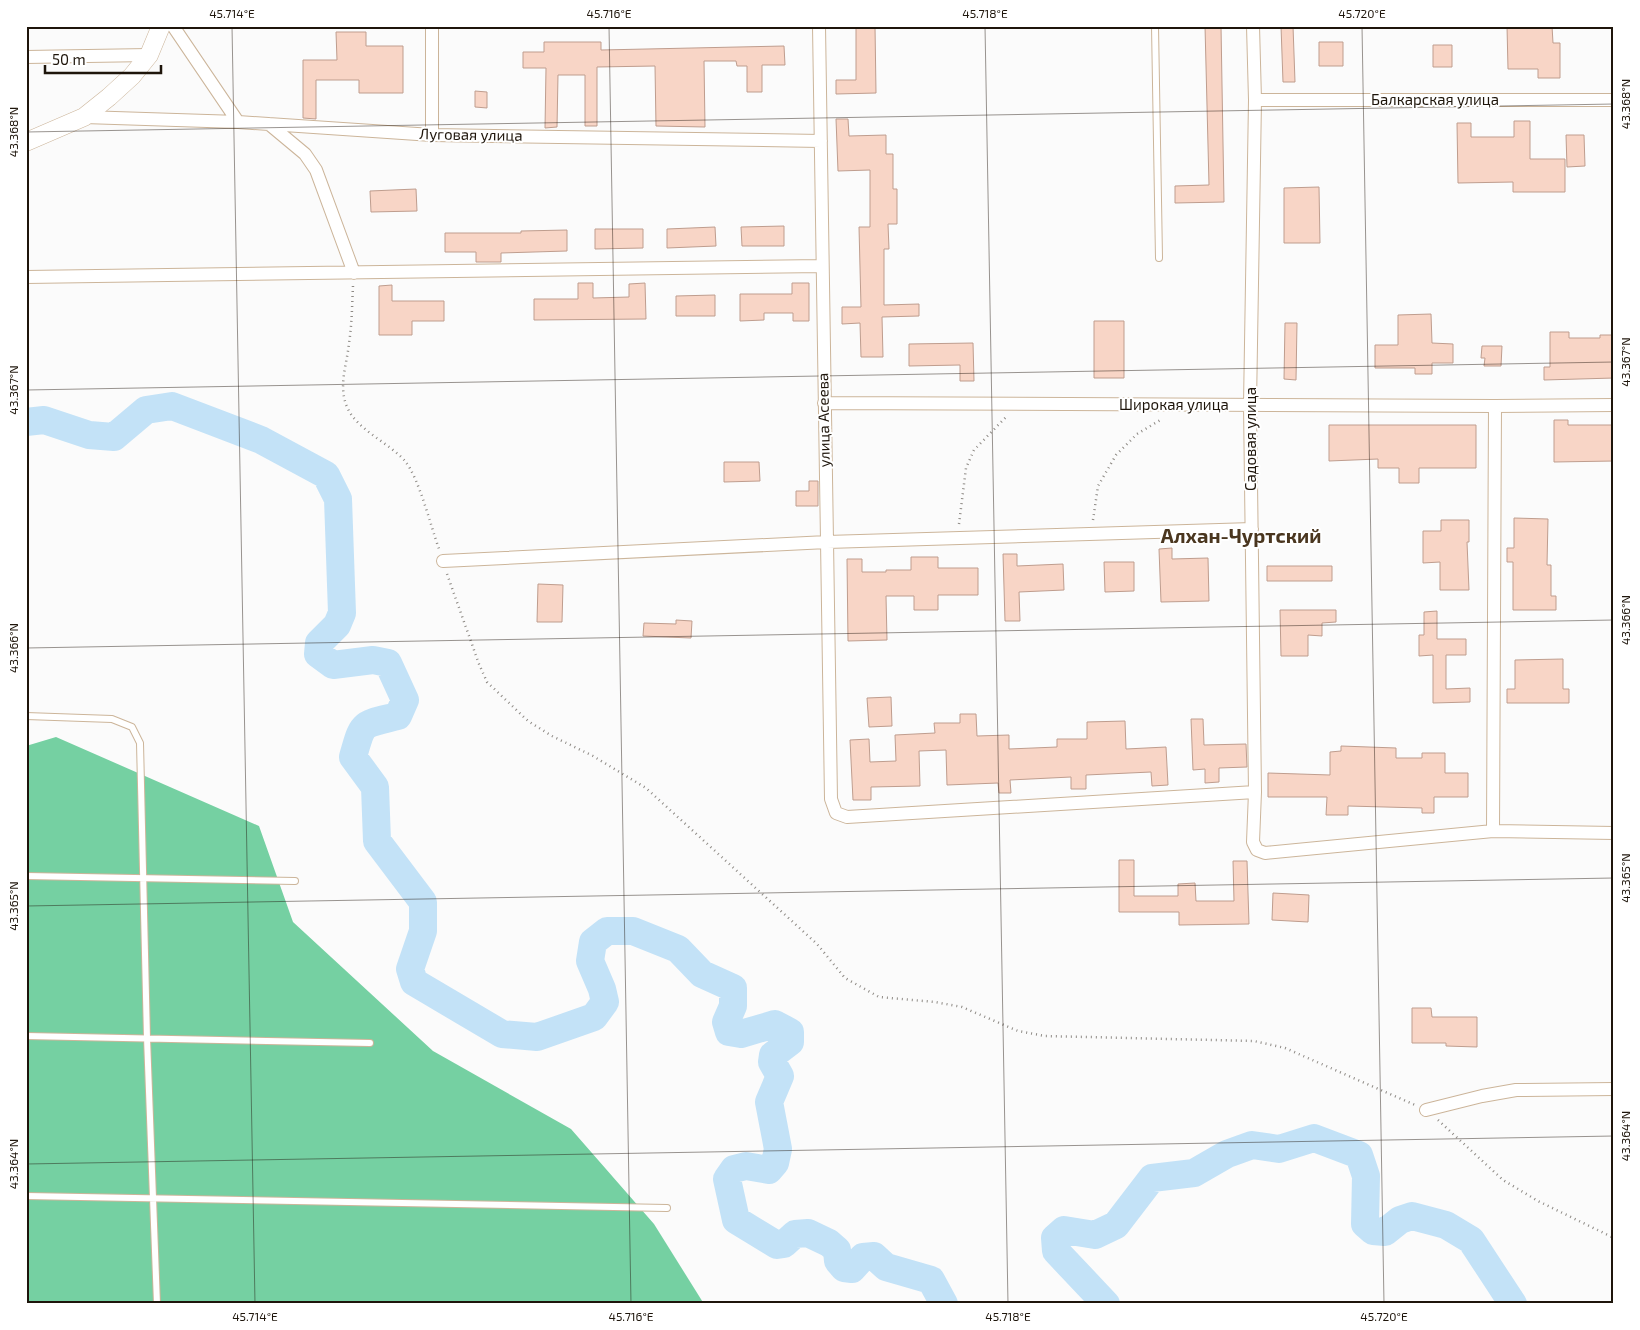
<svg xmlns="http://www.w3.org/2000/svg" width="1640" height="1330" font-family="'Exo 2',sans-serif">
<rect width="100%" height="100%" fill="#fbfbfb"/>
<!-- forest -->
<path fill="#75d0a2" d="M56,737L259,826L293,922L433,1051L571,1129L654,1224L704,1304H26V746Z"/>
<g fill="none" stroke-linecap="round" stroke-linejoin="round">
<!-- river -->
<path stroke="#c3e2f7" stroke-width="28" d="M26,422L44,420L89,435L114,437L146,410L172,406L261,440L326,475L338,499L342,613L337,625L319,643L318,654L333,665L373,660L388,663L405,700L398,716C361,725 363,721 353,757L375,787L377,841L423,902V931L410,969L414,982L502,1034L537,1037L594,1017L605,1002L602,989L590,961L593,942L607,931H633L678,949L702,974L733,988V1006L726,1022L729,1032L741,1034L775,1024L790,1032V1042L773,1055L772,1062L780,1076L769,1102L778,1149L775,1163L769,1170L746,1166L734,1169L727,1179L736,1220L777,1245L784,1244L795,1234L808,1233L829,1243L837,1250L838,1261L844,1268L852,1269L863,1257L874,1256L886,1267L931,1280L944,1304
M1106,1304L1056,1251L1055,1238L1064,1230L1095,1235L1116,1225L1152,1178L1194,1173L1227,1154L1252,1145L1279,1149L1314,1138L1359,1155L1366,1176L1365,1224L1373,1231L1385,1232L1400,1220L1412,1216L1446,1225L1471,1240L1513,1304"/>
</g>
<!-- building -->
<path fill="#f8d5c6" stroke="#bf9d8e" d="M856,26H875L876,93L836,94V80H856Z
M1205,26H1221L1224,202L1175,203V186L1209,185Z
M1281,26H1293L1295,82H1283Z
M1507,26H1552L1553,43H1560V78H1538V69H1508Z
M336,32H366V46H403V93H359V80H316V119L303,118V60H337Z
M544,42H601V50L784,46L785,65H762V92H747V66H737L736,61H704L705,127L656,126L655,66L597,67V126H585V75H558L557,127L545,128L546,68H523V52H544Z
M1319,42H1343V66H1319Z
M1433,45H1452V67H1433Z
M475,91L487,92V108L475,107Z
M836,119H848L849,136L886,135V154H893V189H897V224H888L889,249H884V305L919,304V316L882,317L883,357H861L860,323L842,324V307H861L859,227H870V170L838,171Z
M1514,121H1530V159H1565V192H1513V182L1458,183L1457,123H1471V137H1514Z
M1566,135H1584L1585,166L1567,167Z
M1319,187L1320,243H1284V188Z
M416,189L417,211L371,212L370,191Z
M784,226V246H742L741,227Z
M715,227L716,246L667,248V229Z
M595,229H643V248L595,249Z
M567,230V251L501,253V262H476V252H445V233H521V231Z
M578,283H593V298L629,297V284L645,283L646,319L534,320V299H578Z
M792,283H809V321H793V313H764V320L740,321V294H792Z
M392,285V301H444V321H412V335H379V286Z
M715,295V316H676V296Z
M1431,314L1432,343L1453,344V363H1432V374H1415V368H1375V345H1398V315Z
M1094,321H1124V378H1094Z
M1285,323H1297L1296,380L1284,379Z
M1550,332H1569V338H1600V335H1614V378L1544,380V367H1550Z
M973,343L974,381H960V365L909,366V344Z
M1482,346H1502L1501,366H1484L1485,358H1481Z
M1554,420H1568V425H1614V461L1554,462Z
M1329,425H1476V468H1419V483H1399V468H1378V459L1329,461Z
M724,462H759L760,481L724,482Z
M809,481H818V506H796V491H809Z
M1514,518L1548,519L1547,565H1551V596H1556V610H1513V562H1507V548H1514Z
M1441,520H1469V542H1467L1469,590H1440V562L1423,563V531H1441Z
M1172,548V559L1208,558L1209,601L1161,602L1159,549Z
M1003,554H1017V566L1063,564L1064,590L1019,592L1020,621H1005Z
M911,557H938V568H978V595H938V610H914V596H886L887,640L848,641L847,559H862V572H886V570H911Z
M1104,562H1134V591L1105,592Z
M1267,566H1332V581H1267Z
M538,584L563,585L562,622H537Z
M1280,610H1336V622L1322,623V636L1308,635V656H1281Z
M1437,611V639H1466V655H1446V689L1470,688V702L1433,703V655L1419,656V635H1424V612Z
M676,620L692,621L691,638L643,636L644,623L676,624Z
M1563,659V689H1569V703H1507V689H1515V660Z
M891,697L892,726L869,727L867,698Z
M960,714H976L977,736L1009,735V749L1057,747V739H1087V722L1125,721L1126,749L1166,747L1168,785L1152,786L1151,772L1086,775V789H1071V777L1010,780L1011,793H999L998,783L947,785L946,750L919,751L920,786L871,787V800H853L850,740L869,739L870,762L896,761L895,735L935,733L934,723H960Z
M1191,719H1203L1204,745L1246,744L1247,767L1219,768V782L1205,783V769L1193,770Z
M1341,746L1396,748V758H1422V753H1445V773H1468V797H1434V813H1422V808L1348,806V815H1326L1327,797H1268V773L1330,775V752L1341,751Z
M1119,860H1134V896H1178V884L1195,883L1196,901H1234L1233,861H1247L1249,924L1179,925V912H1119Z
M1273,893L1309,895L1308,922L1272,920Z
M1412,1008H1431L1432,1017H1477V1047L1446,1046V1043H1412Z"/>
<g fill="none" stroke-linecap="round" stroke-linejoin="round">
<!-- lane casing -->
<g stroke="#ccb59a" stroke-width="8">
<path id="lane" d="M1155,26L1159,258
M26,716L112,719L132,727L140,743L147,1038L157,1304
M26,876L295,881
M26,1036L370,1043
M26,1196L667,1208"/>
</g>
<!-- street casing -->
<g stroke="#ccb59a" stroke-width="14">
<path id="street" d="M173,26L238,122L432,135L821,141
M432,26V135
M819,26L831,799L836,813L847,817L1255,792
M1253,26L1255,100L1250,405L1255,792L1253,842L1257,850L1265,853L1493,831L1614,833
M26,57L149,55
M1255,100H1614
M84,117L238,122
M269,124L305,154L316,170L354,273
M26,277L822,266
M824,403L1495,406L1614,405
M443,561L827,542L1252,529
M1493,831L1495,406
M1426,1110L1482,1096L1516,1090L1614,1089"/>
</g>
<!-- secondary casing -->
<g stroke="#ccb59a" stroke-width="19">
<path id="secondary" d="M26,142L84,117L109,97L132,76L149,55L161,26"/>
</g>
<!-- path -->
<path stroke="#8e8a85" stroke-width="2.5" stroke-dasharray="1 4" stroke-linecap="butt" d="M353,286C352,305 352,324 349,343C347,365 338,385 347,407C357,430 388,442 405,461C419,478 431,527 439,549
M1093,520L1098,486L1116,455L1137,434L1162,419
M959,524L966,468L974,450L1006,417
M447,574L479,664L487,682L528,721L552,736L593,756L646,788L817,944L845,978L879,997L935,1002L962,1007L1018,1031L1045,1036L1254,1041L1285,1048L1415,1105
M1438,1120L1503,1180L1538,1201L1614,1238"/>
<!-- lane -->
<use href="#lane" stroke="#fff" stroke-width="6"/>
<!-- street -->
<use href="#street" stroke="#fff" stroke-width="12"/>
<!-- secondary -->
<use href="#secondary" stroke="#fff" stroke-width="18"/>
</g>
<!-- ticks -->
<path fill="none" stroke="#1e150b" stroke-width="1" stroke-opacity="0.45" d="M232,26L255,1304M609,26L631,1304M985,26L1008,1304M1362,26L1384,1304M26,132L1614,104M26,390L1614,362M26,648L1614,620M26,906L1614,878M26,1164L1614,1136"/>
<g text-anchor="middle" stroke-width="4" stroke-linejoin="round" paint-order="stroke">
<!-- street labels -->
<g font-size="15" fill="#1e150b" stroke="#fff">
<text x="1435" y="105">Балкарская улица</text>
<text transform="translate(471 135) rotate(1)" y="5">Луговая улица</text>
<text x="1174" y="410">Широкая улица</text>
<text transform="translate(824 420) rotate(-91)" y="5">улица Асеева</text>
<text transform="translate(1251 439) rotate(-90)" y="5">Садовая улица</text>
</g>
<!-- district labels -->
<g font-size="20" font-weight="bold" fill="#4a361f" stroke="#fff">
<text x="1241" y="543">Алхан-Чуртский</text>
</g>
</g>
<!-- border -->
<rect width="1640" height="1330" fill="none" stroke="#ffffff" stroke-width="55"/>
<!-- scale -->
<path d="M45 65v8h116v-8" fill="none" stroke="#1e150b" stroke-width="2.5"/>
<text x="52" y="65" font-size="15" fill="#1e150b" stroke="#ffffff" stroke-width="4" paint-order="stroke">50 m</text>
<rect x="28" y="28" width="1584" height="1274" fill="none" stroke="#1e150b" stroke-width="2"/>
<g font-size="12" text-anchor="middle" fill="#1e150b">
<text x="232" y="18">45.714°E</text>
<text x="609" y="18">45.716°E</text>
<text x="985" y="18">45.718°E</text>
<text x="1362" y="18">45.720°E</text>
<text transform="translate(1626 104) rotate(-90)" y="4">43.368°N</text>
<text transform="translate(14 132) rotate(-90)" y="4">43.368°N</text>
<text transform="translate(1626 362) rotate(-90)" y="4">43.367°N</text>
<text transform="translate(14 390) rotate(-90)" y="4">43.367°N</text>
<text transform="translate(1626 620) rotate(-90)" y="4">43.366°N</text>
<text transform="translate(14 648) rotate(-90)" y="4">43.366°N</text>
<text transform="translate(1626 878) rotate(-90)" y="4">43.365°N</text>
<text transform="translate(14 906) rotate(-90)" y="4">43.365°N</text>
<text transform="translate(1626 1136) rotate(-90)" y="4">43.364°N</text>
<text transform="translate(14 1164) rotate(-90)" y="4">43.364°N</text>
<text x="255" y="1321">45.714°E</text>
<text x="631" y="1321">45.716°E</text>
<text x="1008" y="1321">45.718°E</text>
<text x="1384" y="1321">45.720°E</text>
</g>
</svg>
